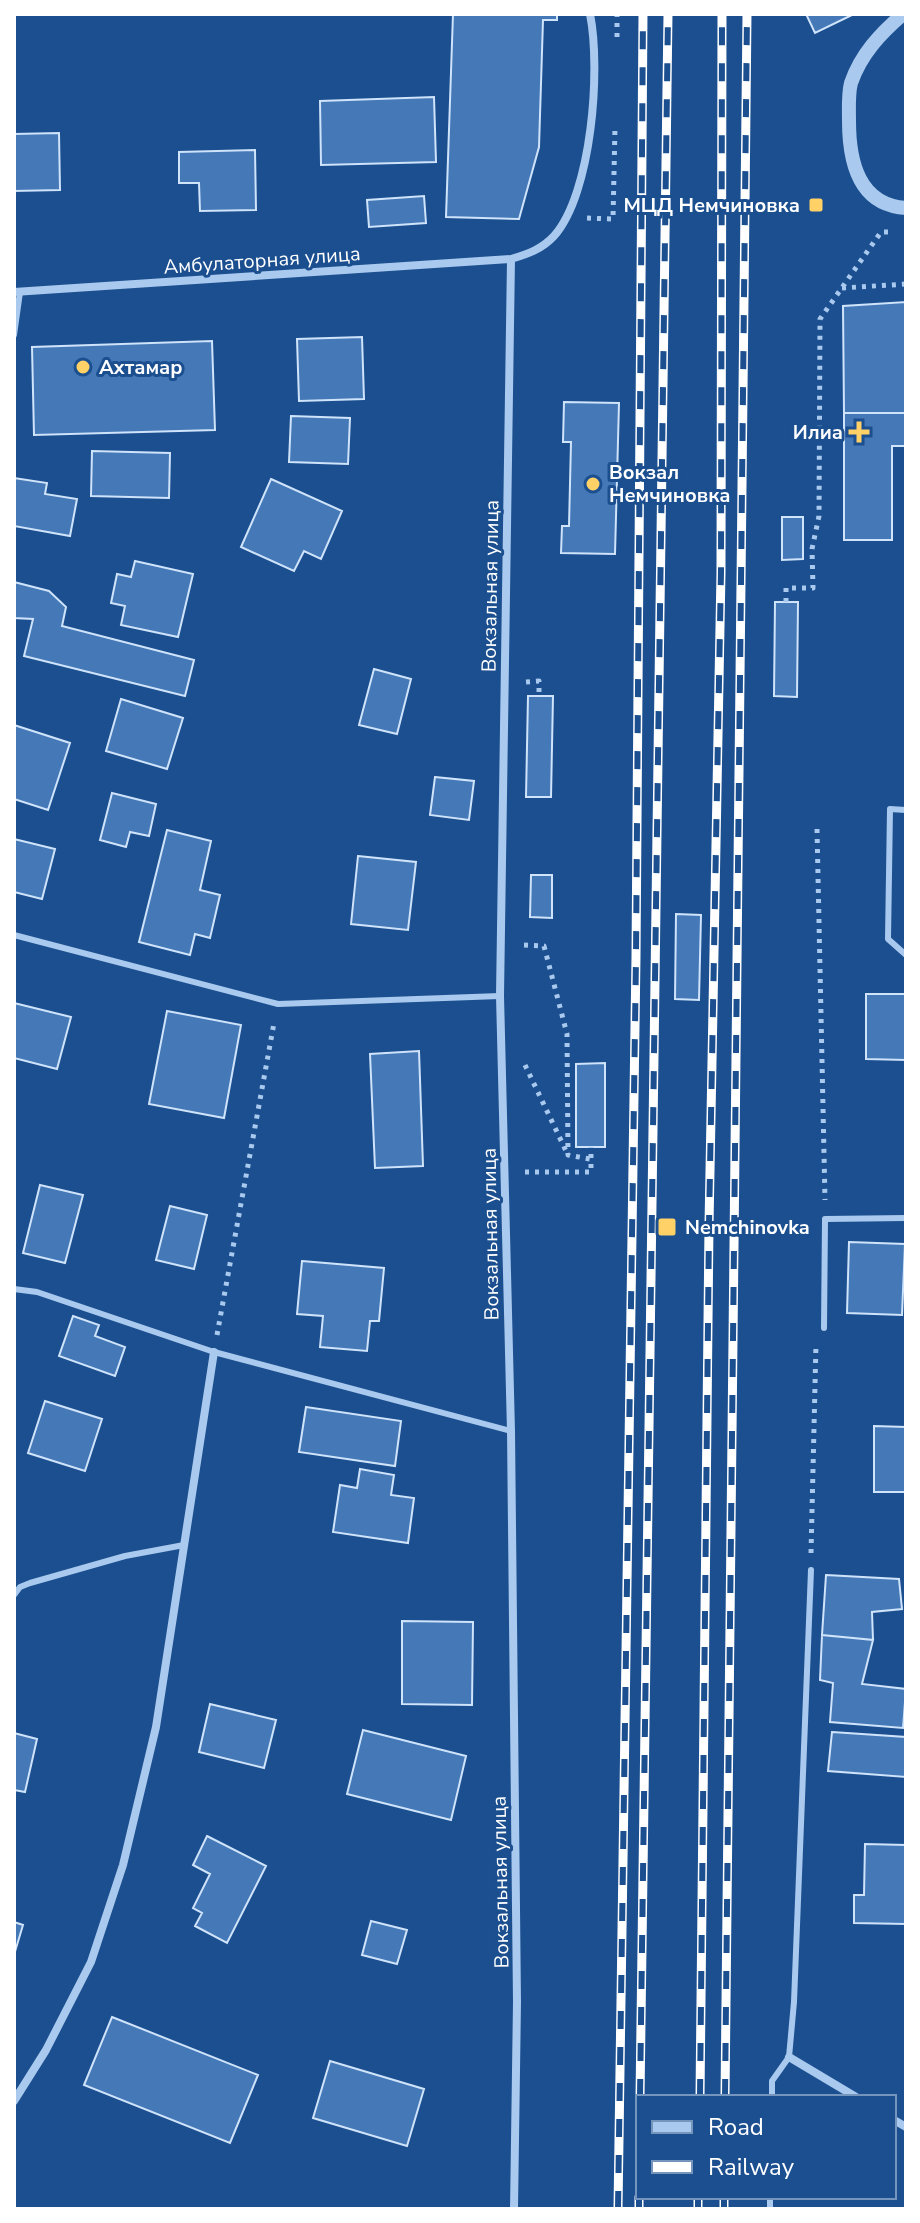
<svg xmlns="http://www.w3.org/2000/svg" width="920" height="2223" font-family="'Nunito Sans',sans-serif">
<rect width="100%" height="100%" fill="#1b4f8f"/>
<!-- building -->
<path fill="#4478b7" stroke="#cfe3fa" stroke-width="2" d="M453,14H557V20H543L539,147L519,219L446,217Z
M806,14H854L815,33Z
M434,97L436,162L321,165L320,101Z
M59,133L60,190L14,191V134Z
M255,150L256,210L200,211L199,183H179V152Z
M424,196L426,223L369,227L367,200Z
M906,302V413H844L843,306Z
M362,337L364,399L299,401L297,339Z
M212,341L215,430L34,435L32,347Z
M564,402L619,403L615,554L561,553L562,526H569L571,442H563Z
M844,413H906V446H892V540H844Z
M291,416L350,418L348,464L289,462Z
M92,451L170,453L169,498L91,496Z
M14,478L47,483L45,494L77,499L70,536L14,526Z
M271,479L342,511L321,559L304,551L294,571L241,547Z
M782,517H803V559L782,560Z
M135,561L193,574L178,637L121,625L125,606L111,603L117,574L131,577Z
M14,582L49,591L66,607L62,626L194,660L185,696L24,656L33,619L14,618Z
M775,602H798L797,697L774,696Z
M374,669L411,679L397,734L359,725Z
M528,696H553L551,797H526Z
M121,699L183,718L167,769L106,751Z
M14,725L70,743L48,810L14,799Z
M435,777L474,781L469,820L430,815Z
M112,793L156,804L149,836L130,832L126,847L100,840Z
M167,830L211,841L200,890L220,895L210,938L195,934L190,955L139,942Z
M14,839L55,849L42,899L14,892Z
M358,856L416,862L408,930L351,924Z
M531,875H552V918L530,917Z
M676,914L701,915L699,1000L675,999Z
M866,994H906V1060L866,1059Z
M14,1003L71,1017L57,1069L14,1058Z
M167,1011L241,1025L224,1118L149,1104Z
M419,1051L423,1166L375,1168L370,1054Z
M605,1063V1147H576V1064Z
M40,1185L83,1195L65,1263L23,1253Z
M170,1206L207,1215L194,1269L156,1260Z
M849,1242L905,1244L902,1315L847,1313Z
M302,1261L384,1268L379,1321H370L367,1351L320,1347L323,1316L297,1314Z
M73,1316L99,1325L95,1336L125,1347L115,1376L59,1356Z
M45,1401L102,1419L85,1471L28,1453Z
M306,1407L401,1421L395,1466L299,1452Z
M874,1426L906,1427V1492H874Z
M360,1469L394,1475L391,1495L414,1498L408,1543L333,1532L340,1485L357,1488Z
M826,1575L899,1579L902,1609L872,1612L873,1640L822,1635Z
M402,1621L473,1622L472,1705L402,1704Z
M822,1635L873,1640L862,1684L906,1689L903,1728L830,1722L833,1683L820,1680Z
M210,1704L276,1720L264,1768L199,1752Z
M363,1730L466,1756L451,1820L347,1794Z
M832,1732L906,1737V1777L828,1771Z
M14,1733L37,1739L25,1792L14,1790Z
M207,1836L266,1866L227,1943L195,1926L202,1913L193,1908L210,1874L193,1865Z
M865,1844L906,1845V1924L854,1923V1895H864Z
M371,1921L407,1930L397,1964L362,1955Z
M14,1922L23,1925L14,1955Z
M112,2017L258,2075L230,2143L84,2085Z
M330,2061L424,2089L407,2146L313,2118Z"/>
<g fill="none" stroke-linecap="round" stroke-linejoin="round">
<!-- path -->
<path stroke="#a9c9ee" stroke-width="5" stroke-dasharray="4 6" stroke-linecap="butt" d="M617,37V14
M587,218L613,219L615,127
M842,288L906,284
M786,602V588H813L812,549L819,516L820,319L881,232H888
M526,682L539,681V696
M817,829L825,1200
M524,945L544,946L567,1034L568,1155L590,1159
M525,1065L567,1153
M525,1172H591V1147
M217,1335L274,1023
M811,1553L816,1343"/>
<!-- service -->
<path stroke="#a9c9ee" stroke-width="6" d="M14,335L20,292
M906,810L890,809L888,939L906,955
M14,935L278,1004L500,996
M14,1289L37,1292L214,1352L511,1431
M824,1328L825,1219L906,1218
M14,1595L20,1587L30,1583L125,1556L184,1545
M772,2097V2081L789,2057L794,2002L811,1570
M770,2209V2197"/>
<!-- minor -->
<path stroke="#a9c9ee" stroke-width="8" d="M511,259L500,996L511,1431L517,2002L514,2209
M14,292L511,259C528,254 542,249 554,236C592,193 601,69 590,14
M789,2057L856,2097
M14,2101L46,2050L91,1962L123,1865L156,1727L214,1352
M894,2120L906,2127"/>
<!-- tertiary -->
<path stroke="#a9c9ee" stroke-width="14" d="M903,14C880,34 861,54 851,83C848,94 849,109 849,121C849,162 859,205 906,208"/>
<!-- rail casing -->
<g stroke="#fff" stroke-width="9">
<path id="rail" d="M640,2097L668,14
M700,2097L709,1225L721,572L722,14
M725,2097L747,14
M618,2209L636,957L643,14
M639,2209V2197
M698,2209V2197
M724,2209V2197"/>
</g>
<!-- rail -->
<use href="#rail" stroke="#1b4f8f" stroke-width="6" stroke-dasharray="18" stroke-linecap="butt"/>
</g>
<!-- markers -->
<g fill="#ffd166" stroke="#1b4f8f" stroke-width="3">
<rect x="808" y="197" width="16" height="16" rx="4"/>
<circle cx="83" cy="367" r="8"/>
<path d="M855 420h8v8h8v8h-8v8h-8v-8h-8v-8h8z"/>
<circle cx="593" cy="484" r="8"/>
<rect x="657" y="1217" width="20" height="20" rx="4"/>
</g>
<g text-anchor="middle" stroke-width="6" stroke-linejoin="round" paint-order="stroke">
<!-- poi labels -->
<g font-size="20" font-weight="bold" fill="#fff" stroke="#1b4f8f" text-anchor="start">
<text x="800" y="212" text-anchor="end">МЦД Немчиновка</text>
<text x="99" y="374">Ахтамар</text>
<text x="843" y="439" text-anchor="end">Илиа</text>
<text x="609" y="479">Вокзал<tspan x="609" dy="23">Немчиновка</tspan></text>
<text x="685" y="1234">Nemchinovka</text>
</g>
<!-- street labels -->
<g font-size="20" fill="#fff" stroke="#1b4f8f">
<text transform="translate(262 260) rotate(-4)" y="7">Амбулаторная улица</text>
<text transform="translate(490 586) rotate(-89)" y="7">Вокзальная улица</text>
<text transform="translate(490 1234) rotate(-91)" y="7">Вокзальная улица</text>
<text transform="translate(500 1882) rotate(-91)" y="7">Вокзальная улица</text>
</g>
</g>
<!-- border -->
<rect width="920" height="2223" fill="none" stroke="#ffffff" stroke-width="32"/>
<!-- legend -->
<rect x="636" y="2095" width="260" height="104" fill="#1b4f8f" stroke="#7695bc" stroke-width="2"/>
<rect x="652" y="2121" width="40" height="12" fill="#a9c9ee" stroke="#7695bc" stroke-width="2"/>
<text x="708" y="2135" font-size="24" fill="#ffffff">Road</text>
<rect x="652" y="2161" width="40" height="12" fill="#ffffff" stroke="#7695bc" stroke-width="2"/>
<text x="708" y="2175" font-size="24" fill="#ffffff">Railway</text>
</svg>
